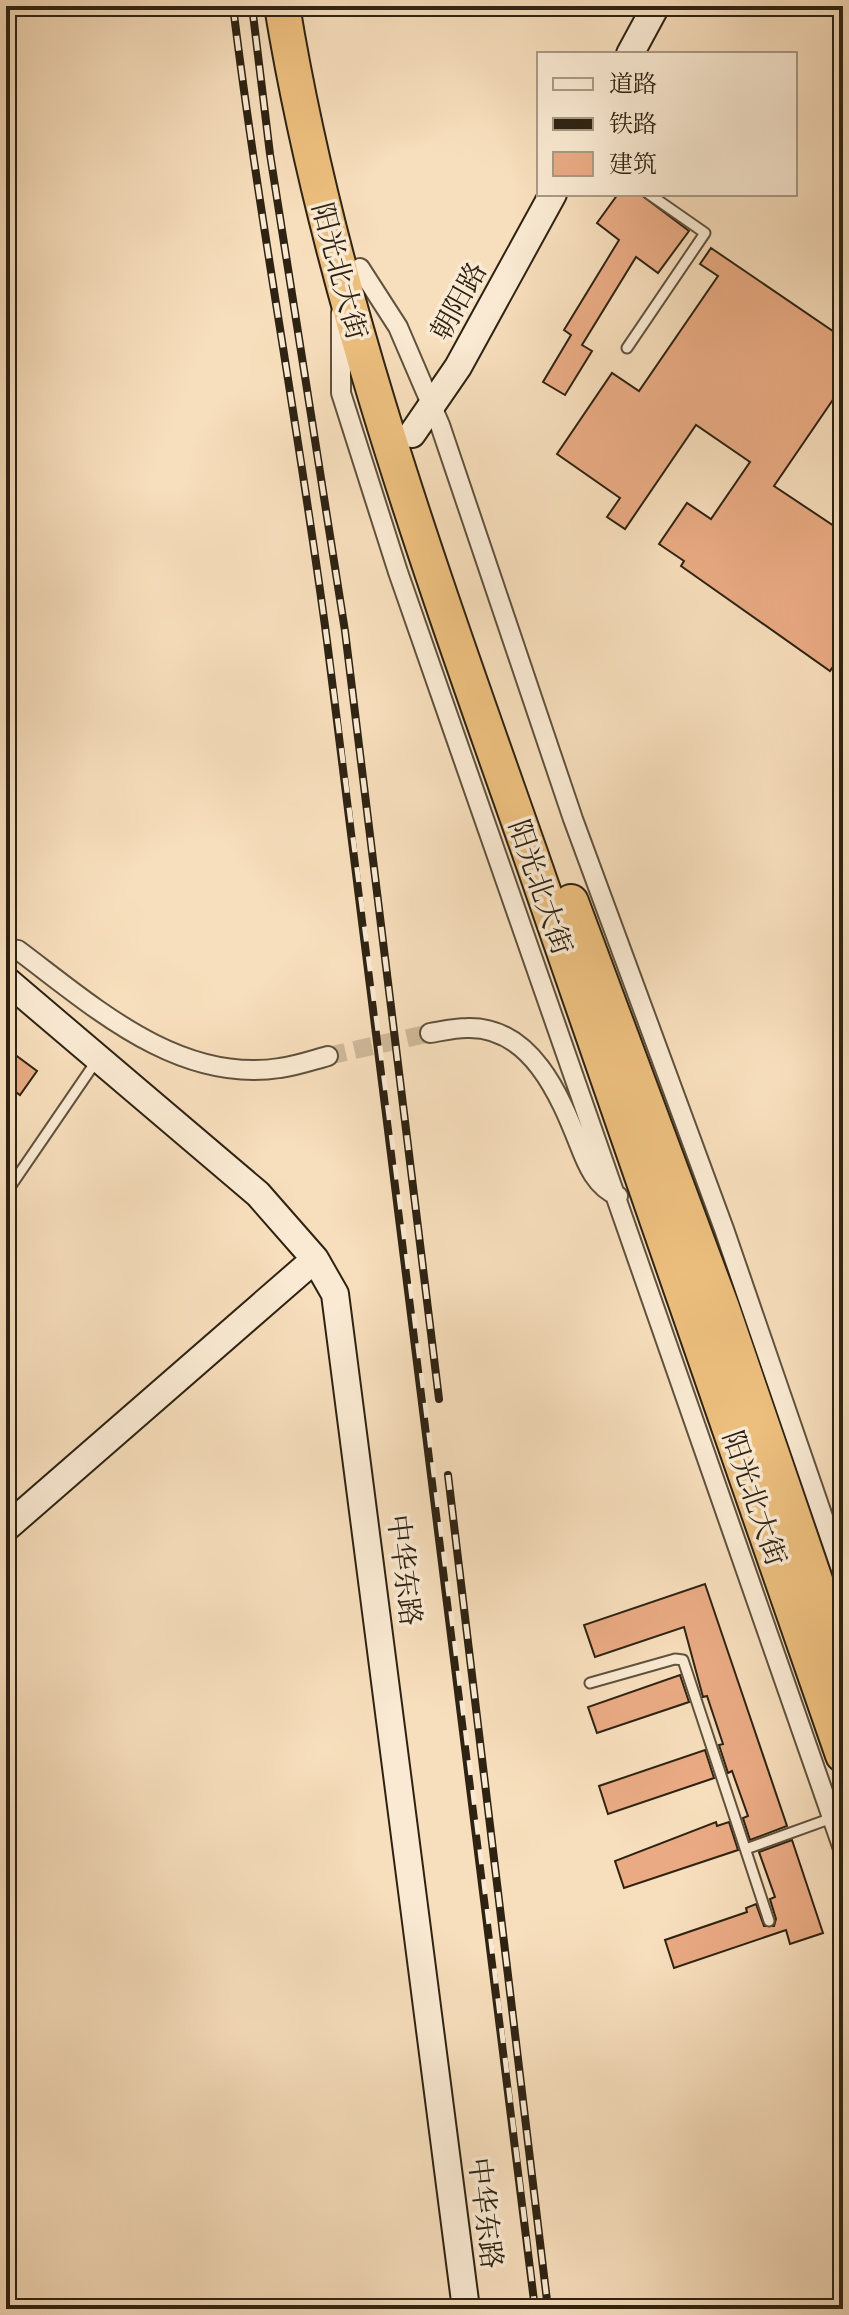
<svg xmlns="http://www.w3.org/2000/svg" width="849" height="2315" font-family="'IM FELL Great Primer','Noto Serif SC',serif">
<rect width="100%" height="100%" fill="#f7debc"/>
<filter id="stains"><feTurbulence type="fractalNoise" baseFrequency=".0025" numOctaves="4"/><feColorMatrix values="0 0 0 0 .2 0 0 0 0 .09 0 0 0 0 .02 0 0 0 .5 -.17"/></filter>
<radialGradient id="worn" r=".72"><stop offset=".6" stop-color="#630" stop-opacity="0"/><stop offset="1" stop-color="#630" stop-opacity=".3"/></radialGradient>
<!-- building -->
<path fill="#eaab84" stroke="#2e2313" stroke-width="2" d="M618,194H640L689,231L658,273L636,257L582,345L592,351L565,395L543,382L571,335L564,330L619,240L597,223Z
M711,248L843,338V385L774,486L843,532V652L830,671L681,566L684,561L659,544L687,503L711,519L750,462L696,425L625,529L607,517L620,498L557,454L612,373L639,391L718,276L700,264Z
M6,1048L37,1071L20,1095L6,1085Z
M705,1584L787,1826L750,1840L743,1818L748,1816L732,1771L728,1773L719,1745L723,1744L707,1696L703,1697L684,1627L595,1657L584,1625Z
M680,1675L689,1702L597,1733L588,1707Z
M705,1750L714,1778L608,1814L599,1786Z
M716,1822L717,1826L729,1822L738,1850L624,1888L615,1861Z
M792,1840L823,1933L790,1944L786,1930L674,1968L665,1940L747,1912L746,1908L756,1904L764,1926H774L776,1919L770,1899L775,1897L759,1852Z"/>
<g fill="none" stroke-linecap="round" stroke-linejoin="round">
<!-- street-tunnel -->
<path stroke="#cfb99a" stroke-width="18" stroke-dasharray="18 9" stroke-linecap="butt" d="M328,1056L430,1033"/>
<!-- lane casing -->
<g stroke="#60523d" stroke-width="13">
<path id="lane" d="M627,348L705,233L649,194
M6,1193L97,1060
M590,1683L675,1659L683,1660L769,1921
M746,1849L843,1814"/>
</g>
<!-- street casing -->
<g stroke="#60523d" stroke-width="22">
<path id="street" d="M360,268L398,327L440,425L573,819L724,1229L843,1575
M341,313V393L398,572L843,1849
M6,948L18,950C93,1006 178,1084 280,1068C296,1066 313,1060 328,1056
M430,1033C442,1031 455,1028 467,1028C531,1026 560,1096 579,1144C587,1165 596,1187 618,1196"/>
</g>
<!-- secondary casing -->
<g stroke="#2e2313" stroke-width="30">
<path id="secondary" d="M630,54L656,6
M412,434L458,367L553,194
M6,980L258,1194L315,1259L335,1294L466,2309
M6,1528L315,1259"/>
</g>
<!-- highway casing -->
<g stroke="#2e2313" stroke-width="38">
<path id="highway" d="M282,6C330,298 433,577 531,856C635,1156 738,1456 843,1755
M571,902L722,1308L843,1662"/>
</g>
<!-- lane -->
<use href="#lane" stroke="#faead3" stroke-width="9"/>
<!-- street -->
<use href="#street" stroke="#faead3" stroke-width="18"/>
<!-- secondary -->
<use href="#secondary" stroke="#faead3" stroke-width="26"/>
<!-- highway -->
<use href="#highway" stroke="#ecbf7e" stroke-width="34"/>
<!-- rail casing -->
<g stroke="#2e2313" stroke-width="8">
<path id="rail" d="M233,6C259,219 299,429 327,641C401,1197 469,1753 535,2309
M252,6L270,154L345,631L439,1399
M448,1475L548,2309"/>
</g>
<!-- rail -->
<use href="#rail" stroke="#faead3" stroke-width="5" stroke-dasharray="15" stroke-linecap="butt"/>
</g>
<g text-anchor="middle" stroke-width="7" stroke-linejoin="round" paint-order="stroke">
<!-- street labels -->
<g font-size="28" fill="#2e2313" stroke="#faead3">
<text transform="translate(340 271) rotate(75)" y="10">阳光北大街</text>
<text transform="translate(458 301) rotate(-61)" y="10">朝阳路</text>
<text transform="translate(541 887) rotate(71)" y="10">阳光北大街</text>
<text transform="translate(755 1498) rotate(71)" y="10">阳光北大街</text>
<text transform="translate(405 1570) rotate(83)" y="10">中华东路</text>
<text transform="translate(486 2213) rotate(83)" y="10">中华东路</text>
</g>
</g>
<!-- margin -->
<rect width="849" height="2315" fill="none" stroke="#f7debc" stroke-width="32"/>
<rect x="8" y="8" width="833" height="2299" fill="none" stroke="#2e2313" stroke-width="4"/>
<rect x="16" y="16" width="817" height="2283" fill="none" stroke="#2e2313" stroke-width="2"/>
<!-- legend -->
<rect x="537" y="52" width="260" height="144" fill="#faead3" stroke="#a89a86" stroke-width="2"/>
<rect x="553" y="78" width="40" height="12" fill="#faead3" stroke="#a89a86" stroke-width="2"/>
<text x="609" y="92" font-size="24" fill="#2e2313">道路</text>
<rect x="553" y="118" width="40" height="12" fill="#2e2313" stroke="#a89a86" stroke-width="2"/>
<text x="609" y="132" font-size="24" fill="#2e2313">铁路</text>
<rect x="553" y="152" width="40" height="24" fill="#eaab84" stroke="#a89a86" stroke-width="2"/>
<text x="609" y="172" font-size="24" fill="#2e2313">建筑</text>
<rect width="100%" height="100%" filter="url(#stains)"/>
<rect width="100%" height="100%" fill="url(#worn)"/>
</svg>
